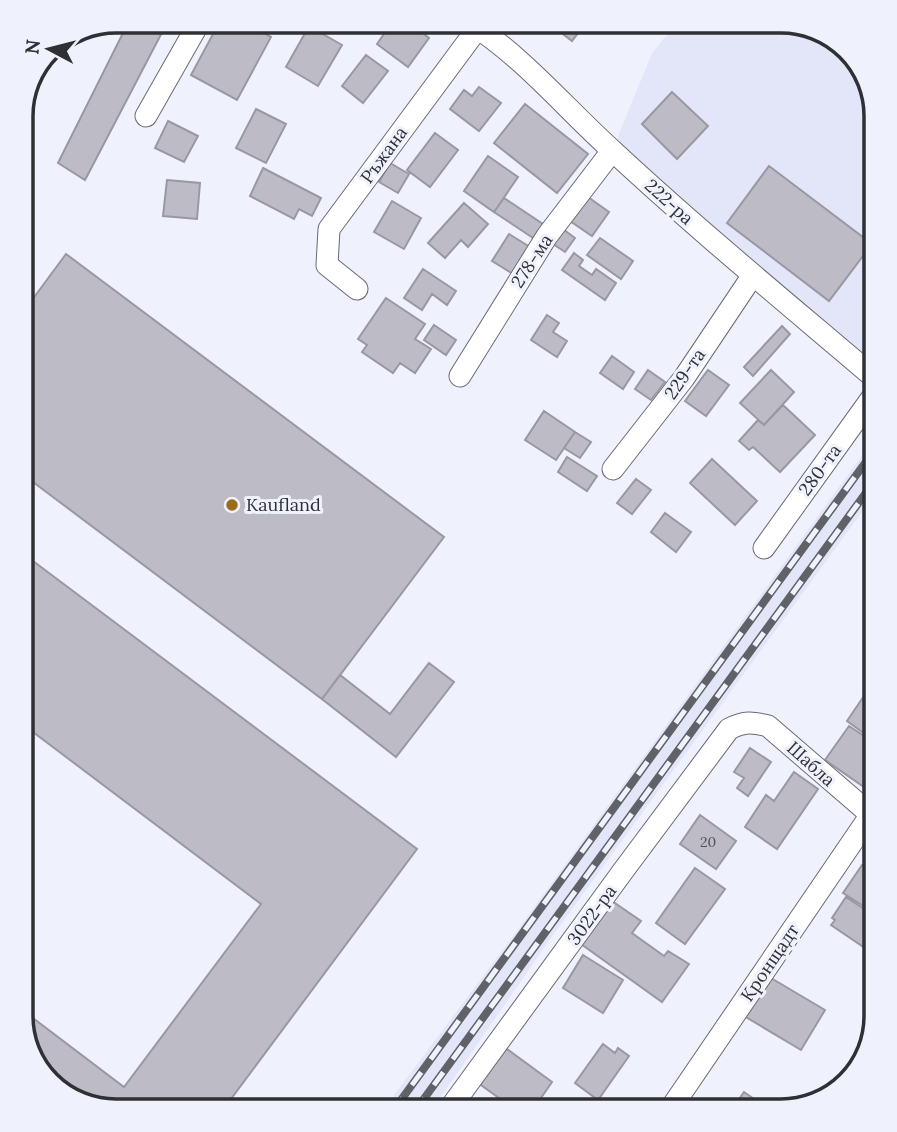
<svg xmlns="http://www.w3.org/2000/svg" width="897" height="1132" font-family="Lora,serif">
<rect width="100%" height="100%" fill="#eff2fc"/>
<!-- built -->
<path fill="#e3e6f9" d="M678,21H787L828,34L860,64L876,116V379L612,151L652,53Z
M876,436V493L551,938L431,1111H382L517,931Z"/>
<!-- building -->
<path fill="#bdbcc6" stroke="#9998a2" stroke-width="2" d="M129,21H168L85,180L58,163Z
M220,21H242L271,37L237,100L191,75Z
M393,21H407L429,38L408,67L377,44Z
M546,21H587L572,41Z
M309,26L342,45L318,86L286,67Z
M366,55L388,71L363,103L342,86Z
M479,87L501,103L479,131L450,109L464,90L472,96Z
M672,92L708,126L677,159L642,124Z
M525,104L588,154L557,193L494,143Z
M256,109L286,124L266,163L236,148Z
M168,121L198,136L184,162L155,148Z
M435,133L458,150L430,187L407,170Z
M488,156L518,177L494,212L464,191Z
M390,163L409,174L398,193L379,182Z
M769,166L872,244L829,301L727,223Z
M263,168L321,198L312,216L299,209L294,219L250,196Z
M167,180L200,183L197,219L163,216Z
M588,197L609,212L592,236L570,221Z
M504,198L546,226L536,240L494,212Z
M392,201L421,218L404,249L374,232Z
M464,203L488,224L468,247L461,240L445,258L428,243Z
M560,227L575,238L565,252L550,242Z
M509,234L530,247L513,274L492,261Z
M600,238L633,261L621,279L587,255Z
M574,253L583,260L579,266L592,275L596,269L616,283L605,300L562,270Z
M66,254L444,537L322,699L21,473V315Z
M423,269L456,291L447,305L432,294L422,310L404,298Z
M386,298L425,324L415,339L431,349L415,373L400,363L393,373L362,352L367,345L358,339Z
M547,315L559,323L553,332L567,341L557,357L531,340Z
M434,325L456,340L446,355L424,340Z
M782,326L790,334L753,376L744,367Z
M612,356L634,372L623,389L600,373Z
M648,370L665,382L651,400L635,389Z
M708,370L729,385L706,416L685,401Z
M771,370L794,392L764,425L740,403Z
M783,405L815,435L780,472L753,447L749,450L739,441L758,420L764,425Z
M544,411L575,432L556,460L525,440Z
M575,432L591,442L580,458L564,448Z
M567,457L597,476L587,491L558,472Z
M712,459L757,501L735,525L690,483Z
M636,479L651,490L632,514L617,503Z
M665,513L691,532L676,552L651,532Z
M21,552L417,849L222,1111H110L69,1098L37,1068L21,1016V1009L124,1087L261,904L21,723Z
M429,663L454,682L396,757L322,699L340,675L390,714Z
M868,690L876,695V742L847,721Z
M849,726L876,744V770L864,787L825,760Z
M750,748L771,762L748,796L737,788L744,778L734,772Z
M794,772L818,789L777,849L745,827L766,795L774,801Z
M700,815L736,841L716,869L680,844Z
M862,865L876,874V914L843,893Z
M695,868L725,889L685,944L656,923Z
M846,897L876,917V931L865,948L831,925L835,920L832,918Z
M612,901L641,921L632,933L664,956L668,951L689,964L662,1002L581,944Z
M583,955L623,980L603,1013L563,988Z
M771,978L825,1010L801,1050L744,1016Z
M500,1044L552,1082L532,1111H517L474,1080Z
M603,1044L615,1053L618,1048L629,1056L598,1100L575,1083Z
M744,1092L770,1110L769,1111H731Z"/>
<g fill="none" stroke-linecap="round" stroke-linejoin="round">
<!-- street casing -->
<g stroke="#696b75" stroke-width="23">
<path id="street" d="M467,21C523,56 565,108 614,152C699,231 788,304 876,379
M146,116L200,21
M357,289L327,265L329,229L483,21
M460,376L547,236L612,151
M613,469L684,378L753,275
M764,548L876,392
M448,1111L623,871L729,729C745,721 752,722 768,726L876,819
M669,1111L870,816"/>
</g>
<!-- street -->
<use href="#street" stroke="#fff" stroke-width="21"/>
<!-- rail casing -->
<g stroke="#616268" stroke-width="8">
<path id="rail" d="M393,1111L876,448
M415,1111L876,479"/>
</g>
<!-- rail -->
<use href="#rail" stroke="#eff2fc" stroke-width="5" stroke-dasharray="16" stroke-linecap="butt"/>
</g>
<!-- markers -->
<circle fill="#9a6d1c" stroke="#eff2fc" stroke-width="2.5" cx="232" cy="505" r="7"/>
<g text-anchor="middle" stroke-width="6" stroke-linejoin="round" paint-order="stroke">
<!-- number labels -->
<g font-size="14" fill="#525358">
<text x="708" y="847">20</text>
</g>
<!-- street labels -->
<g font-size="18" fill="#2f3034" stroke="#eff2fc">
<text transform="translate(384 155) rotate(-54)" y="6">Ръжана</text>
<text transform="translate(669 202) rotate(42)" y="6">222-ра</text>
<text transform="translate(532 261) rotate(-57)" y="6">278-ма</text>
<text transform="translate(685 374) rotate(-55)" y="6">229-та</text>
<text transform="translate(820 470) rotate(-54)" y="6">280-та</text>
<text transform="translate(811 764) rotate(42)" y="6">Шабла</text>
<text transform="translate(592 915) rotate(-54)" y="6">3022-ра</text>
<text transform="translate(770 963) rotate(-56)" y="6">Кронщадт</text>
</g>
<!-- poi labels -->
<g font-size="18" fill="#2f3034" stroke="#eff2fc" text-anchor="start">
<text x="246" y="511">Kaufland</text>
</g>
</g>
<!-- crop -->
<path d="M0 0H897V1132H0ZM116 33H781A83 83 0 0 1 864 116V1016A83 83 0 0 1 781 1099H116A83 83 0 0 1 33 1016V116A83 83 0 0 1 116 33Z" fill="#eff2fc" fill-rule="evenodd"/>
<path fill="none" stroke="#2f3034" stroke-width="3.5" d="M116 33H781A83 83 0 0 1 864 116V1016A83 83 0 0 1 781 1099H116A83 83 0 0 1 33 1016V116A83 83 0 0 1 116 33Z"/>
<!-- north arrow -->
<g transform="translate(49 49) rotate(277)" stroke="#eff2fc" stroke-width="5" paint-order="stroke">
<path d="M0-5L12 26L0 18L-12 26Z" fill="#2f3034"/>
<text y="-10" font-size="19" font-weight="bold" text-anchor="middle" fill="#2f3034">N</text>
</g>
</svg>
